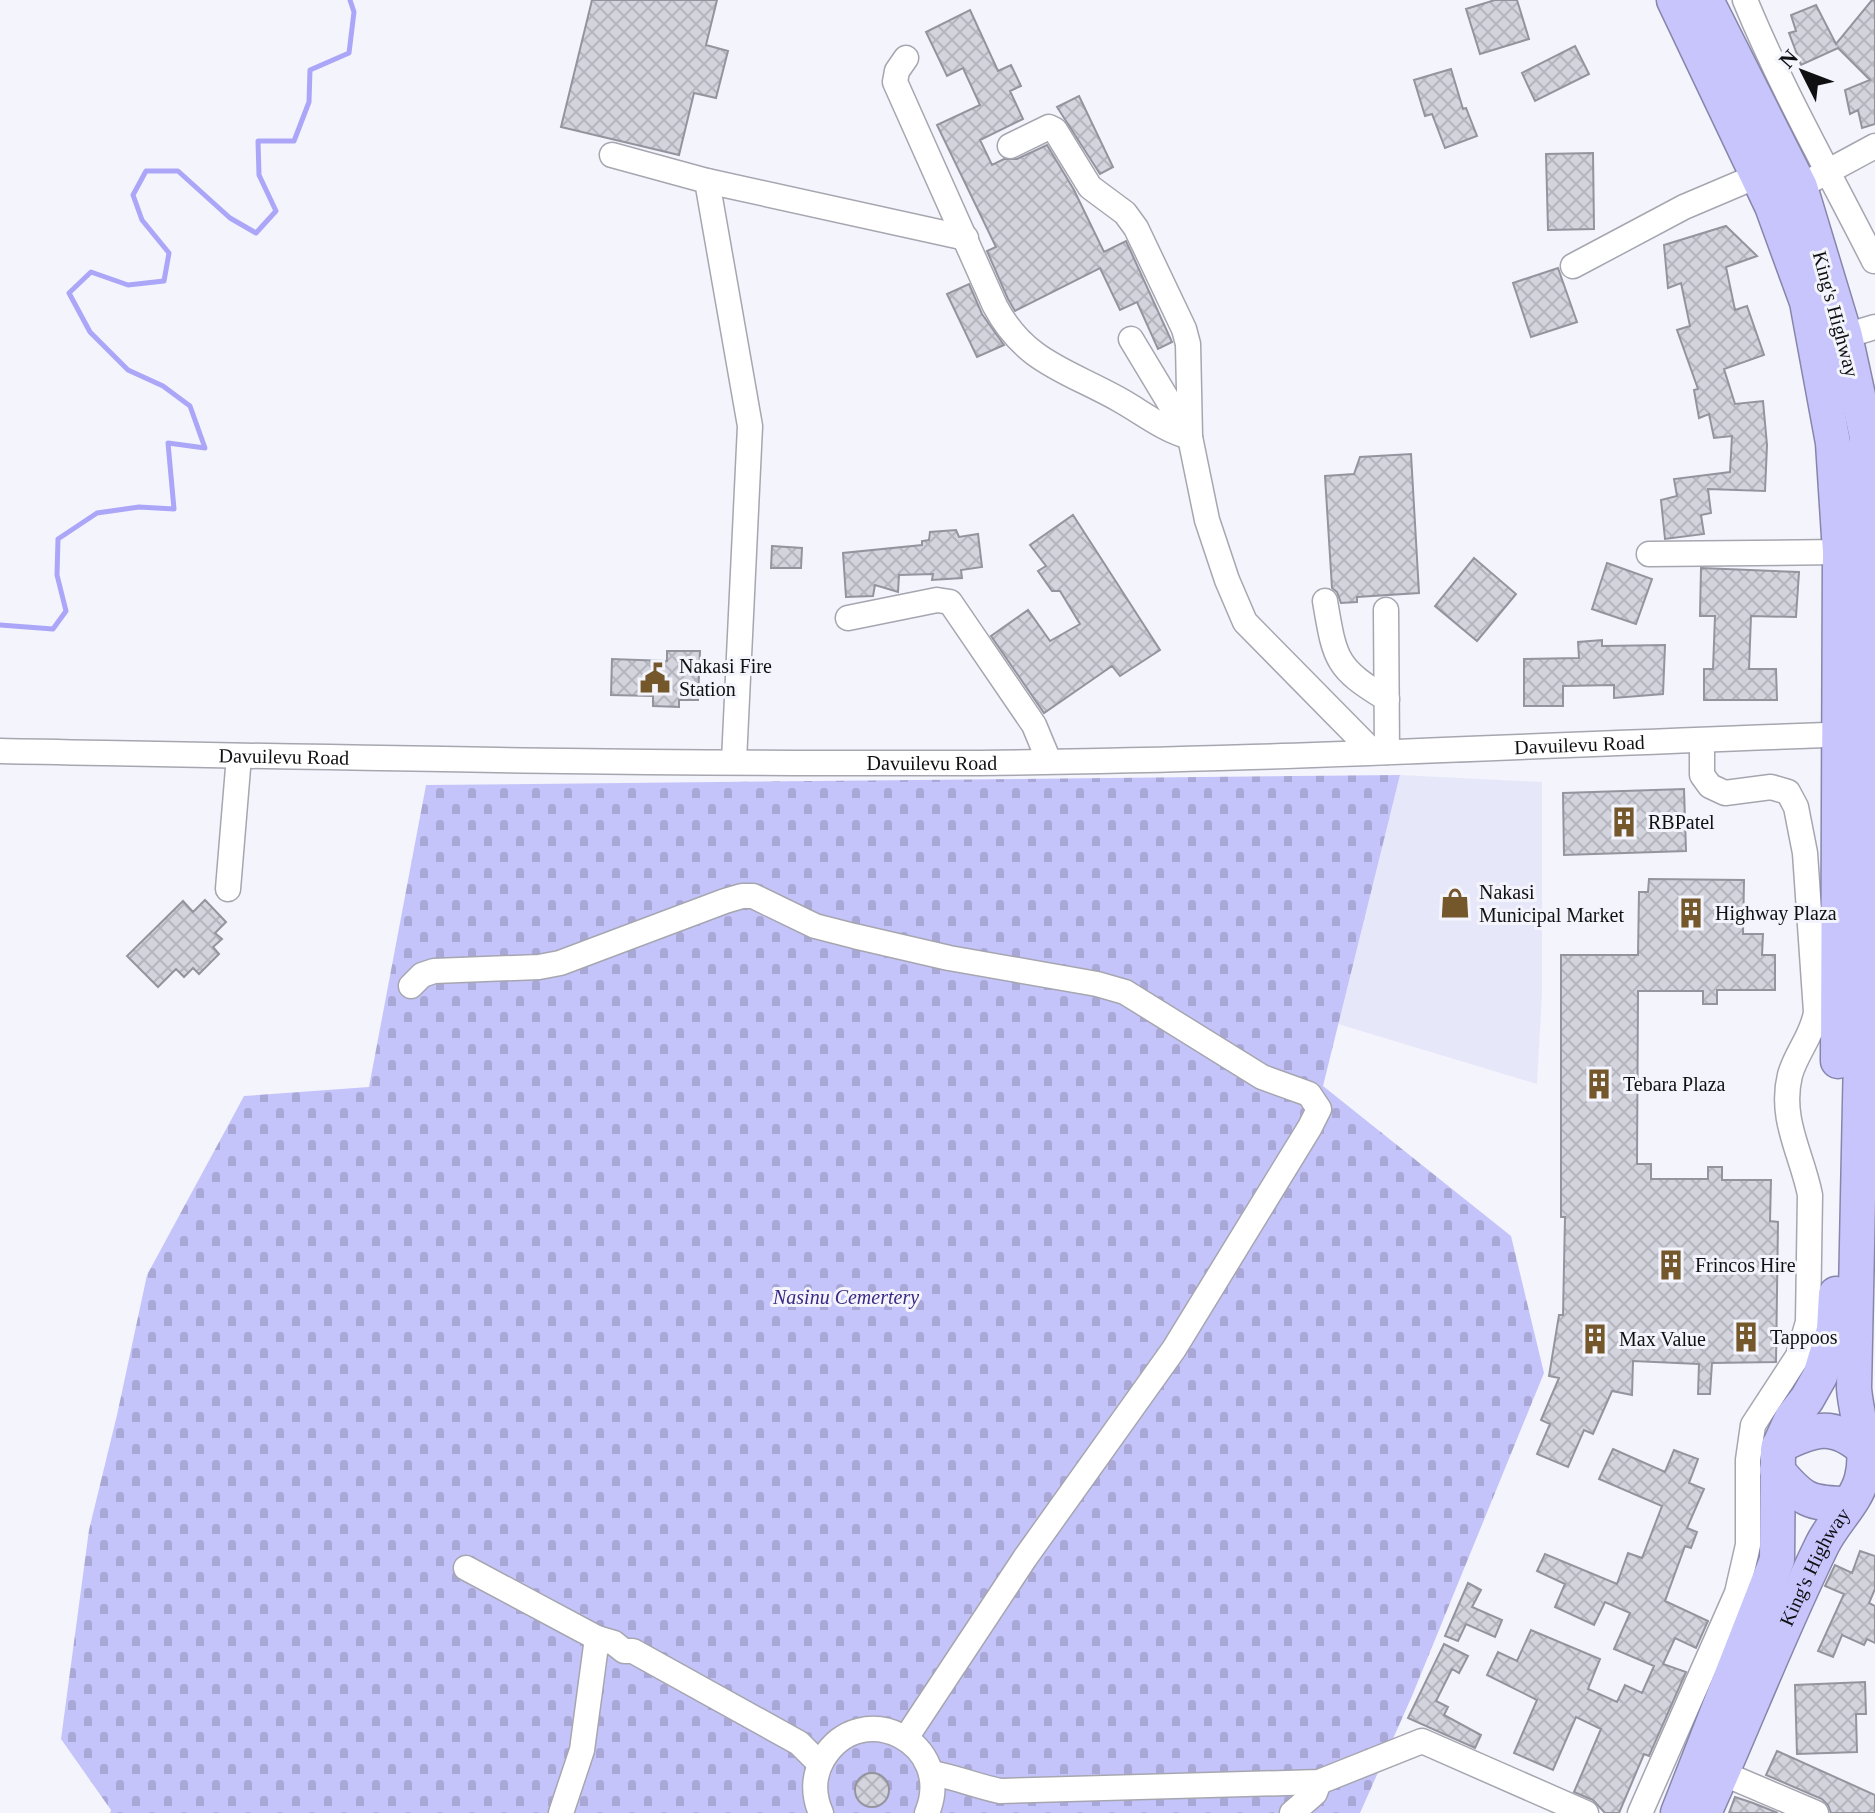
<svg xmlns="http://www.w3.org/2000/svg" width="1875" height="1813" font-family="Georgia,serif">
<defs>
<pattern id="cemetery-stones" width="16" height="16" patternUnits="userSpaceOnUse" patternTransform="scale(2)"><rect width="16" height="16" fill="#c5c4fa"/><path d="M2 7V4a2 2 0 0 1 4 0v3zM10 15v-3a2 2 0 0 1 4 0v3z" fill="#a8a7d5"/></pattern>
<pattern id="building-cross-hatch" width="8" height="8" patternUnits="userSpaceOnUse" patternTransform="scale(2)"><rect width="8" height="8" fill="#d4d4df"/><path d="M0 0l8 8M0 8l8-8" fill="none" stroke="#b5b5be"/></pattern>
</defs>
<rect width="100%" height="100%" fill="#f4f4fd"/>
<!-- built -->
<path fill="#e7e7fa" d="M1400,775L1542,782V993L1537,1084L1338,1024Z"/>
<!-- cemetery -->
<path fill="url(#cemetery-stones)" d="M1400,775L1323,1086L1511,1236L1544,1373L1412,1696L1360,1813H110L111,1810L61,1739L89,1530L117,1415L147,1275L244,1096L369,1087L426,785Z"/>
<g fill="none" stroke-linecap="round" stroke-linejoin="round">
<!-- stream -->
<path stroke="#aba6f8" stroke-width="5" d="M0,625L53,629L66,611L57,575L58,539L97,513L139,507L174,509L168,443L205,448L190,406L163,386L128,370L90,332L69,293L91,272L128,285L164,281L169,253L142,220L133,195L146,171H178L230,218L256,233L276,211L259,175L258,141H294L309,102L310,70L349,53L354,12L350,0"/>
</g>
<!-- building -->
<path fill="url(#building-cross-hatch)" stroke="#94949e" stroke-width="2" d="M592,0H717L706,45L728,51L716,98L694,93L679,155L561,127Z
M1495,0H1517L1529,39L1480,54L1466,9Z
M1872,0H1875V124L1862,128L1858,110L1850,114L1845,90L1870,80L1838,48L1801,65L1789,33L1796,31L1791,15L1816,5L1836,44Z
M970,10L998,71L1011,65L1021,86L1010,91L1023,119L980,140L992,165L1004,159H1017L1047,145L1074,190L1104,252L1126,241L1172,342L1158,349L1137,302L1120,310L1100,268L1015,311L1008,299L987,251L996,247L937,125L980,105L963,68L947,76L926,32Z
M1575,46L1589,74L1535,101L1522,73Z
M1451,69L1463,109L1466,108L1477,136L1445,148L1432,114L1425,116L1414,80Z
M1079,96L1113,167L1100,174L1057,107Z
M1593,153L1594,229L1548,230L1546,154Z
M1726,226L1757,256L1726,267L1735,310L1747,306L1764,355L1724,369L1735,404L1763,401L1767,445L1765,491L1708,489L1711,513L1701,515L1704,534L1665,539L1661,500L1677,496L1674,479L1730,472L1732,436L1714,438L1709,414L1699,418L1694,390L1698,389L1677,330L1690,326L1681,283L1668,288L1664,245Z
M1558,268L1577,322L1531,337L1513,283Z
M969,284L982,314L1004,345L977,357L947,294Z
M1411,454L1419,593L1357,597V602L1341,603L1337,592L1332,588L1325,476L1354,474L1360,457Z
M1073,515L1160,650L1120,676L1112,666L1044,713L991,636L1028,610L1050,641L1080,624L1060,591H1052L1038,571L1046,566L1030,545Z
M956,530L959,537L978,534L982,567L961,570L962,578L932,580L933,574L899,575L898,592L875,585L873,596L846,597L843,553L922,545V541L929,540L930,532Z
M772,546L802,548L801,568H771Z
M1474,558L1516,594L1477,641L1435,606Z
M1607,563L1652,579L1636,624L1592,609Z
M1701,568L1799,572L1796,617L1751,616L1749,669H1776L1777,700H1704V669H1713L1715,616H1700Z
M1602,640V646L1665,645L1663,694L1614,698V685L1563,686V706H1524V659L1579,658L1578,642Z
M667,651H700L698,700H679V707L653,706V696L611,695L612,659L667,661Z
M1684,789L1686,851L1564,855L1563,793Z
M1649,879L1744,880L1743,934H1763L1762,955H1775V990H1717V1004H1703V991H1638L1637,1164H1651V1179H1708V1167H1722V1180H1771L1770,1221L1778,1222L1776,1362L1712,1363L1710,1394H1698L1699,1364L1633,1361L1632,1395L1612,1391L1593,1434L1584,1430L1568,1467L1537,1454L1550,1424L1541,1420L1559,1378L1549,1376L1559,1315H1563L1565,1217H1561V955H1638L1639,892H1648Z
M205,900L226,922L215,933L222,939L213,947L219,954L199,974L193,968L184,977L176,969L158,987L127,956L183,901L193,912Z
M1613,1449L1665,1472L1674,1450L1698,1459L1689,1483L1704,1489L1687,1528L1697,1532L1691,1548L1685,1546L1665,1601L1708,1621L1696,1648L1675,1638L1663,1664L1686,1672L1649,1756L1644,1754L1619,1813H1605L1593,1800L1574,1792L1601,1729L1576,1717L1553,1770L1514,1753L1537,1700L1487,1675L1498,1652L1517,1661L1531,1630L1600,1659L1588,1689L1617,1702L1625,1685L1642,1693L1654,1666L1614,1649L1630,1613L1605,1602L1594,1625L1555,1607L1565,1584L1537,1571L1545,1554L1617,1584L1628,1553L1642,1558L1662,1506L1599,1479Z
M1860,1551L1875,1556V1589L1869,1603L1875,1606V1643L1867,1639L1864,1645L1842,1635L1833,1657L1818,1651L1844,1594L1825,1586L1835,1565L1852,1573Z
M1468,1583L1481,1590L1472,1607L1502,1620L1495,1637L1466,1624L1458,1641L1445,1636Z
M1444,1644L1468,1656L1459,1673L1452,1669L1436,1701L1448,1707L1444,1715L1481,1735L1475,1748L1408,1718Z
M1865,1682L1866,1714H1856L1857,1752L1797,1754L1795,1685Z
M1777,1751L1875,1795V1813H1831L1828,1805L1822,1799L1766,1775Z
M855 1790a17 17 0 1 1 34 0a17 17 0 1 1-34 0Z
M1735,1797L1753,1803L1778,1813H1729Z"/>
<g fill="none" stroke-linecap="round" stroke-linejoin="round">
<!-- minor casing -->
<g stroke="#a6a6b0" stroke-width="27">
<g id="minor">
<path d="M1745,0C1782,90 1830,174 1874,261"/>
<path d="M906,58L897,71L895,82L995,306C1025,363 1069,371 1120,400C1143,413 1164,430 1190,437L1188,344L1184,329L1136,228L1125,213L1090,187L1055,130L1049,127L1010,146"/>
<path d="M612,155L707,181L750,426L734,761"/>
<path d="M1812,180L1875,146"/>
<path d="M707,181L966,238"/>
<path d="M1573,266L1684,207L1757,176"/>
<path d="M1845,336L1875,327"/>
<path d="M1131,339L1190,437L1207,520L1227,580L1245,622L1373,752"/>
<path d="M1649,554L1840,552"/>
<path d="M1325,601C1335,659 1335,668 1387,699"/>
<path d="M1386,610L1387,752"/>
<path d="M848,618L937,600L950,602L1034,725L1049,761"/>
<path id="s1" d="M0,751C314,757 628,764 942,763C1246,762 1550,744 1855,734"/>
<path d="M228,889L239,756"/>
<path d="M411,986L422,975L434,971L539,967L560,963L725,901L742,896H753L815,926L854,936L949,958L1097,984L1125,992L1262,1077L1309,1094L1319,1109L1310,1127L1174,1349L1025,1558L906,1738"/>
<path d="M466,1568L597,1638L614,1643L624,1651H633L799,1743L820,1764"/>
<path d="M932,1773C955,1777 976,1786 1000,1791L1319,1782L1422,1741L1586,1813"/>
<path d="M1722,1773L1816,1813"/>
<path d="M561,1813L582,1750L597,1638"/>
<path d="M821,1813C813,1795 813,1776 823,1759C861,1695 956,1743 927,1813"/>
<path d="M1292,1813L1315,1793L1319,1782"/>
<path d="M1640,1813L1737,1593L1748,1545V1460L1753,1425L1798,1356L1808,1322L1810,1195C1802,1154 1779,1119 1790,1075C1796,1053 1813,1035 1816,1012L1805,853L1796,807L1788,792L1771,787L1725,793L1710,786L1702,775V741"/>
</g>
</g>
<!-- highway casing -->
<g stroke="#8786aa" stroke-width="37">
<g id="highway">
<path d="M1674,0L1772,206L1807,302L1833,443L1840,552L1838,1061"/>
<path d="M1779,1446C1814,1428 1834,1422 1865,1450"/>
<path d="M1777,1470C1802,1500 1809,1504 1848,1504"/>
<path d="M1678,1813L1777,1560L1778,1449L1792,1418L1807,1399L1820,1376L1834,1330L1836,1294"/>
<path id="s2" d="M1704,1813C1744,1724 1779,1633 1822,1545C1833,1522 1856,1502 1862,1478C1870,1448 1856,1418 1854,1388L1864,913L1867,437L1845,336L1800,187L1706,0"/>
</g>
</g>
<!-- minor -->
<use href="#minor" stroke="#fff" stroke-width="24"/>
<!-- highway -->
<use href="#highway" stroke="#c7c5fc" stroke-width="34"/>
</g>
<!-- icons -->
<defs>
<g id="civic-bare" transform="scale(2.4)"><path d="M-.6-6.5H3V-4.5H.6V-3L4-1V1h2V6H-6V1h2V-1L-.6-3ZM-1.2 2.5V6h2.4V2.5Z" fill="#74572b" stroke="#f4f4fd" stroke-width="2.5" paint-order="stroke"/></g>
<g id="building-bare" transform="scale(2.4)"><path d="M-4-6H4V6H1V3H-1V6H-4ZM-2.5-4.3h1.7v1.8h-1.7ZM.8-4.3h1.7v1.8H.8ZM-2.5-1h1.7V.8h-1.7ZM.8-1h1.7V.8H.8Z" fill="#74572b" stroke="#f4f4fd" stroke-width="2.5" paint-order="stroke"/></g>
<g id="shop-bare" transform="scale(2.4)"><path d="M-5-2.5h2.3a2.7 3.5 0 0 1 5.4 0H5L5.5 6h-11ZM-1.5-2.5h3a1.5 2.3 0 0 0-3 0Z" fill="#74572b" stroke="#f4f4fd" stroke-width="2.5" paint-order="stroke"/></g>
</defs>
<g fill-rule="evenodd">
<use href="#civic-bare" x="655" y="678"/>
<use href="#building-bare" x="1624" y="822"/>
<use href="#shop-bare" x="1455" y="903"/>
<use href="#building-bare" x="1691" y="913"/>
<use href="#building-bare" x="1599" y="1084"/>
<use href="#building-bare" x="1671" y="1265"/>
<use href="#building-bare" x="1746" y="1337"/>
<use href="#building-bare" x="1595" y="1339"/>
</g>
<g text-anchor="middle" stroke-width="6" stroke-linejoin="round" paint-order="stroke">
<!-- street labels -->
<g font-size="20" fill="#101013" stroke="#f4f4fd">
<text transform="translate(1836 314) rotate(75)" y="7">King's Highway</text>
<text dy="7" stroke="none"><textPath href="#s1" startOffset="1580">Davuilevu Road</textPath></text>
<text dy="7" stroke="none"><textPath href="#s1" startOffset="284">Davuilevu Road</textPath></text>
<text dy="7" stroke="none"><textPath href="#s1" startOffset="932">Davuilevu Road</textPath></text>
<text dy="7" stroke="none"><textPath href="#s2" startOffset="270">King's Highway</textPath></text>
</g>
<!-- poi labels -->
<g font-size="20" fill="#101013" stroke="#f4f4fd" text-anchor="start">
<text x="679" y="673">Nakasi Fire<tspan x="679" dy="23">Station</tspan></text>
<text x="1648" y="829">RBPatel</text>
<text x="1479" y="899">Nakasi<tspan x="1479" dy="23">Municipal Market</tspan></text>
<text x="1715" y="920">Highway Plaza</text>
<text x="1623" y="1091">Tebara Plaza</text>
<text x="1695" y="1272">Frincos Hire</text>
<text x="1770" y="1344">Tappoos</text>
<text x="1619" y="1346">Max Value</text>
</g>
<!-- park labels -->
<g font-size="20" font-style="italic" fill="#3b2884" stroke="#f4f4fd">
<text x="846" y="1304">Nasinu Cemertery</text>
</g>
</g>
<!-- north arrow -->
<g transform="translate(1803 72) rotate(312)" stroke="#f4f4fd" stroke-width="6" paint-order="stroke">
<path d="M0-6L14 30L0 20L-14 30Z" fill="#101013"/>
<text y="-12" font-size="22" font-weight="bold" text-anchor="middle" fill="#101013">N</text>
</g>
</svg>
